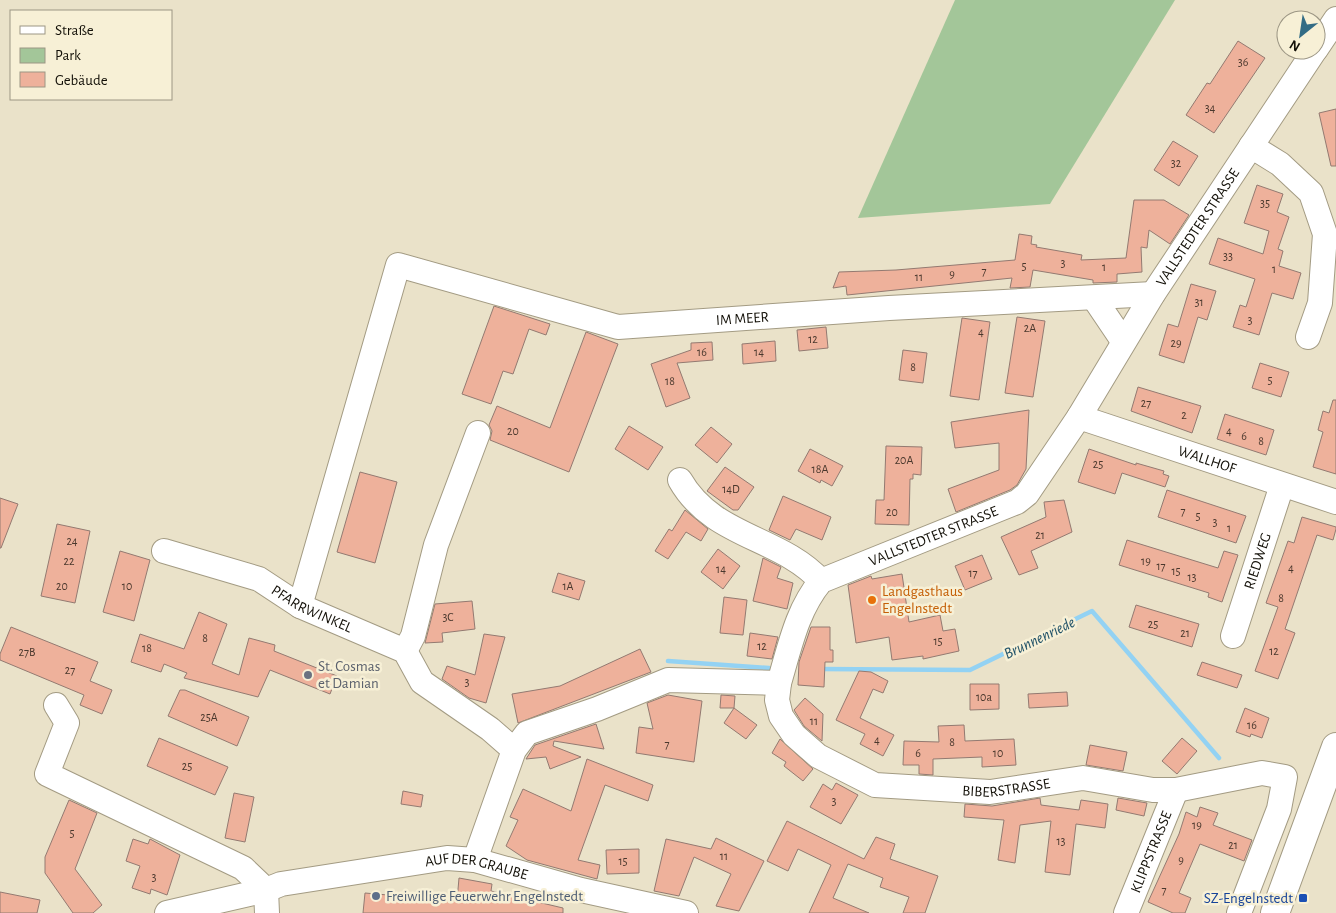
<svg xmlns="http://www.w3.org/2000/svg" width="1336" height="913" font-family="'Alegreya Sans',sans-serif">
<rect width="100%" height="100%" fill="#eae2c9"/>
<!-- green -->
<path fill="#a3c699" d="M955,0H1175L1050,204L858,218Z"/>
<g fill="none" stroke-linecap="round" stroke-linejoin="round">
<!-- stream -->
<path stroke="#93d2f3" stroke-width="4.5" d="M668,661L769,668
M820,669L970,670L1092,611L1219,758"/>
</g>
<!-- building -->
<path fill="#eeb19b" stroke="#937a71" d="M1238,41L1265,58L1214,133L1186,115L1207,83L1210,84Z
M1336,109V166H1331L1319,113Z
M1173,141L1198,156L1179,186L1154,170Z
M1257,185L1283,194L1277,212L1289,217L1278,249L1283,251L1279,266L1301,273L1293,299L1272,293L1259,335L1233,327L1240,305L1246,307L1255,279L1209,264L1218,238L1263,254L1269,231L1244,223Z
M1134,200H1164L1189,215L1170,244L1149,230L1147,248L1141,247L1142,272L1117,274V282L1093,283V280L1033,270L1030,287L1010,288L1012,278L847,295L846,286L833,288L839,272L896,270L1015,260L1019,234L1032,236L1031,244L1037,245L1036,247L1082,255L1081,260L1126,258Z
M1191,284L1216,291L1207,320L1198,317L1184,363L1159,355L1168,324L1178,327Z
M494,306L550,324L546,335L529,329L513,374L503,371L491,404L462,394Z
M1017,317L1045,321L1033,397L1005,393Z
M962,318L990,322L979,400L950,396Z
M826,327L828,348L799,351L797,330Z
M586,332L618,344L569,472L490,440L492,431L489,425L497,406L550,428Z
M775,341L776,361L743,364L742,344Z
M712,342L713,360L677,363L690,398L666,407L651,364L691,350V343Z
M903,350L927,353L923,383L899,380Z
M1260,363L1289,372L1281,397L1252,388Z
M1138,387L1201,406L1192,433L1131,411Z
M1333,400H1336V474L1313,467L1323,432L1318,430L1323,411L1329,413Z
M1029,410L1026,469L1017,485L1010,490L956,512L948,489L999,470V443L955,448L951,422Z
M1225,414L1274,430L1266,455L1217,439Z
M629,426L663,447L648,470L615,449Z
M711,427L732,444L717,463L695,445Z
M886,446L922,447L921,475L913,474V479H910L909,525L875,524L876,500H884Z
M810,449L843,466L832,486L821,480L820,483L798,471Z
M1089,449L1136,465V463L1164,471L1163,474L1169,476L1165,487L1122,473L1115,494L1078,482Z
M725,467L754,487L738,510H733L707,491Z
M360,472L397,482L375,563L337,552Z
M1167,490L1246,516L1236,543L1158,517Z
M783,496L831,517L822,540L796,529L790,540L769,530Z
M0,498L18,504L1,548H0Z
M1064,500L1072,532L1031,551L1038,568L1019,575L1001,537L1046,517L1044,502Z
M685,510L708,529L701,541L686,532L668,559L655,551L669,529L672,531Z
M1302,517L1336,527V529L1333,540L1317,535L1285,629L1295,633L1278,679L1255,671L1278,607L1266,603L1288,541L1294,543Z
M57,524L90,531L75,603L41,596Z
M1127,540L1218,568L1224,551L1238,555L1222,602L1208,597L1209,593L1119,565Z
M718,549L740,566L723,589L701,572Z
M120,551L150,560L134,621L103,612Z
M982,555L992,579L965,590L955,566Z
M763,558L781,567L777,578L793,583L787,609L753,601Z
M558,573L585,581L579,600L552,592Z
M902,574L909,622L940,615L943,631L955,629L959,651L923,659V656L892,660L889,637L856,643L848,585L871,576L872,579Z
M724,597L747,600L743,635L720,633Z
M472,601L475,629L442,633L443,642L425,643L435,604Z
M1136,605L1199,624L1192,647L1129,627Z
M199,612L227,624L212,664L239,675L249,638L275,645L274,651L337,676L330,694L270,670L258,697L184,678L187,673L164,664L161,672L131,662L140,634L184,649Z
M11,627L98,662L90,681L112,690L102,714L80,705L84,695L0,660V654Z
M811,627H830V650H833V662H825L824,687L798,685L799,662Z
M750,633L778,637L772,659L747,656Z
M484,634L505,637L486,703L469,698L442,679L447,666L475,675Z
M640,649L651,672L518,723L512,694L560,686Z
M1202,662L1242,675L1237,688L1197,675Z
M859,671L871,672L888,681L883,693L873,689L860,718L894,735L883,756L860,744L865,734L836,720Z
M970,684H999V709L970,710Z
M180,690H185L249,717L237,746L168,716Z
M1067,692L1068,706L1029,708L1028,694Z
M668,695L702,701L694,762L636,753L639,727L653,729L647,703Z
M721,695L735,696L734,708H720Z
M805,698L823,714L822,741L804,726L794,710Z
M734,708L757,725L746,739L724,723Z
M1245,708L1269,718L1262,738L1251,734L1250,737L1236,732Z
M596,724L604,749L554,741L553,746L581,757L550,769L546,757L526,759L535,745Z
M964,725L965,741L1014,739L1016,765L982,767V757L933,759V775L919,774V765H903L904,741L939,742L938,726Z
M159,738L228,767L215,795L147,766Z
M1182,738L1197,751L1177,774L1162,761Z
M780,739L813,769L803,781L784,766L786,762L772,753Z
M1090,745L1127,752L1123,771L1086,765Z
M587,759L653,785L648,801L605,785L578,860L600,865L597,879L527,860L506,846L518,820L510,817L523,789L571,811Z
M836,783L858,795L841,824L810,807L823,784L832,790Z
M403,791L423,795L421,807L401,804Z
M234,793L254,797L245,842L225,838Z
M1040,798L1041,805L1079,810L1081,800L1108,804L1105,828L1076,824L1070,875L1045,872L1051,821L1020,825L1015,863L998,860L1004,820L964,817L965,804L992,806Z
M1118,798L1147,803L1144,816L1116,810Z
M69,800L97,813L75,869L102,905L93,913H73L45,873V857Z
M1200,807L1218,813L1213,825L1252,840L1244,861L1200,844L1179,893L1191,898L1185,913H1173L1148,902L1179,834L1186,812L1197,817Z
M787,821L864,859L876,837L895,844L890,859L938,876L925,913H903L909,897L880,887L883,878L848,864L833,898L869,913H809L831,865L798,849L788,871L767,861Z
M716,838L764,861L739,911L716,906L731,874L694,857L679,896L654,891L666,839L711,849Z
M133,839L148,844L150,839L180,855L167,895L151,889L150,894L132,888L140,866L126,861Z
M639,849V873L607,874L606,850Z
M459,878L492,884L491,891L563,908V913H363L365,893L457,901Z
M0,892L40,900L37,913H0Z"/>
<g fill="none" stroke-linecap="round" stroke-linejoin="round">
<!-- minor casing -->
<g stroke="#a39b83" stroke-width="26">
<g id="minor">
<path d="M1316,49L1336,19"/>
<path d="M1251,146L1280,164L1311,193L1325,234L1320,303L1308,337"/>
<path d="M1094,298L1123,341"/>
<path id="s1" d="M1079,417L1336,502"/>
<path d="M680,480C713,538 780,536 821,581"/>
<path id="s2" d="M164,551L259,579L300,606L405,651L422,682L490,729L514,750"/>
<path id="s3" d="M300,606L398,265L618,327L889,308L1153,294"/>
<path id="s4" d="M1233,636L1282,485"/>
<path d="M405,651L413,636L436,545L478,433"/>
<path id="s5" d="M779,683L777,700L781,716L794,735L818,756L875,785L990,792L1083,778L1153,790H1176L1262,773L1285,777L1279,809L1239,913"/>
<path d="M56,705L67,723L47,774L243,868L266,890L267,913"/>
<path id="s6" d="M475,860L514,750L527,733L597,709L668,680L779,683C790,646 797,610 821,581L1017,502L1027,494L1079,417L1153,294L1315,50"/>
<path id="s7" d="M167,913L266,890L281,884L447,858L475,860L581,890L686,913"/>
<path id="s8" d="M1126,913L1176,790"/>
</g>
</g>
<!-- major casing -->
<g stroke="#a39b83" stroke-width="30">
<path id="major" d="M1275,913L1336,747"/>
</g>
<!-- minor -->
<use href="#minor" stroke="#fff" stroke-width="24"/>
<!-- major -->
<use href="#major" stroke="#fff" stroke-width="28"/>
</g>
<!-- markers -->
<circle fill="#e8710a" stroke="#f7f0d6" stroke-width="2" cx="872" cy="600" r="5"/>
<circle fill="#6b7280" stroke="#f7f0d6" stroke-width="2" cx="308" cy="675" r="5"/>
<circle fill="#5c6f8a" stroke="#f7f0d6" stroke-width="2" cx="376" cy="896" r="5"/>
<rect fill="#1a4fb4" stroke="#f7f0d6" stroke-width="2" x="1298" y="893" width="10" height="10" rx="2.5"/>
<g text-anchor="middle" stroke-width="5" stroke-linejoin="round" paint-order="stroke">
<!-- number labels -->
<g font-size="12" fill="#4a382d">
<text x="1243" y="66">36</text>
<text x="1210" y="112">34</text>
<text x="1176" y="167">32</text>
<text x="1265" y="207">35</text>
<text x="1228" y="260">33</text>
<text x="1063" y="267">3</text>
<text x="1024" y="270">5</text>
<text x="1104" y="271">1</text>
<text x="1274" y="273">1</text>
<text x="984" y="275">7</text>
<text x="952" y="278">9</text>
<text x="919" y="281">11</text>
<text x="1199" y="306">31</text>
<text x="1250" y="324">3</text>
<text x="1030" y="332">2A</text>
<text x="981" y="336">4</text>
<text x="813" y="343">12</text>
<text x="1176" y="347">29</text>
<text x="702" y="356">16</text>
<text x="759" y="356">14</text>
<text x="913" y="371">8</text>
<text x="1270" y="384">5</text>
<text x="670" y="385">18</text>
<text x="1146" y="407">27</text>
<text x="1184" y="419">2</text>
<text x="513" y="435">20</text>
<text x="1229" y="435">4</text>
<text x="1244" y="440">6</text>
<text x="1261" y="445">8</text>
<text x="904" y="464">20A</text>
<text x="1098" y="468">25</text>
<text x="820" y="473">18A</text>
<text x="731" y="493">14D</text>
<text x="1183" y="515">7</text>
<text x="892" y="516">20</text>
<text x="1198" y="520">5</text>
<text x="1215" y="526">3</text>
<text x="1229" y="532">1</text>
<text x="1040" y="539">21</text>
<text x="72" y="545">24</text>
<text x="69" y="565">22</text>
<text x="1146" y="565">19</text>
<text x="1161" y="570">17</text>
<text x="1291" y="572">4</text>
<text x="721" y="573">14</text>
<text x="1176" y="575">15</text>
<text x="973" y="577">17</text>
<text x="1192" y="581">13</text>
<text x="62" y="590">20</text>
<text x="127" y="590">10</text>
<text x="568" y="590">1A</text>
<text x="1281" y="602">8</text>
<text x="448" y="621">3C</text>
<text x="1153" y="628">25</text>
<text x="1185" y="637">21</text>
<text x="205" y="642">8</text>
<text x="938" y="645">15</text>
<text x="762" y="650">12</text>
<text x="147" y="652">18</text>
<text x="1274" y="655">12</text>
<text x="27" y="656">27B</text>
<text x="70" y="674">27</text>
<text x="467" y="686">3</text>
<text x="984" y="701">10a</text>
<text x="209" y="721">25A</text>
<text x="814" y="725">11</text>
<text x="1252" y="729">16</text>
<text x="877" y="744">4</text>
<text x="952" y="746">8</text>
<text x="667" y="748">7</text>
<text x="918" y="757">6</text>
<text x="998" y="757">10</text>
<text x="187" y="770">25</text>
<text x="834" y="805">3</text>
<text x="1197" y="829">19</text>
<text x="72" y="837">5</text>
<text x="1061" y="845">13</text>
<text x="1233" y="849">21</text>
<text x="724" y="860">11</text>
<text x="1181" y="864">9</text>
<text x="623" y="865">15</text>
<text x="154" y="881">3</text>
<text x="1164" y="894">7</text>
</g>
<!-- street labels -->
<g font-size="15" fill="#131008" stroke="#f7f0d6">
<text dy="5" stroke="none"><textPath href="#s6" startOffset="1052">VALLSTEDTER STRASSE</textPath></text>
<text dy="5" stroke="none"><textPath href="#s3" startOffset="708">IM MEER</textPath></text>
<text dy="5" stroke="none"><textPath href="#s1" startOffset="135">WALLHOF</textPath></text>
<text dy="5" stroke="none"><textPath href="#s6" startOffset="632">VALLSTEDTER STRASSE</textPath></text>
<text dy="5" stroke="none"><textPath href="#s4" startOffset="79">RIEDWEG</textPath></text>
<text dy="5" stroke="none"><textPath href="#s2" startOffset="160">PFARRWINKEL</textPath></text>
<text dy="5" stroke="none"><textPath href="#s5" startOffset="284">BIBERSTRASSE</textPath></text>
<text dy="5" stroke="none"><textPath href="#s8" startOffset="66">KLIPPSTRASSE</textPath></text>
<text dy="5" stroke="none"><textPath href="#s7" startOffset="316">AUF DER GRAUBE</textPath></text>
</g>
<!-- food labels -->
<g font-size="15" fill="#c56008" stroke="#f7f0d6" text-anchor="start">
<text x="882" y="596">Landgasthaus<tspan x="882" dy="17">Engelnstedt</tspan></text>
</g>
<!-- worship labels -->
<g font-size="15" fill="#5b616d" stroke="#f7f0d6" text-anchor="start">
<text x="318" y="671">St. Cosmas<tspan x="318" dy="17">et Damian</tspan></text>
</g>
<!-- service labels -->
<g font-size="15" fill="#4e5e75" stroke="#f7f0d6" text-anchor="start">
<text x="386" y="901">Freiwillige Feuerwehr Engelnstedt</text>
</g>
<!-- transit labels -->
<g font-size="15" fill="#164399" stroke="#f7f0d6" text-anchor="end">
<text x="1293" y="903">SZ-Engelnstedt</text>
</g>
<!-- water labels -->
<g font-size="16" font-style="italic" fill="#1e5067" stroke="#f7f0d6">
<text transform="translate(1039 637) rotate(-26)" y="6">Brunnenriede</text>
</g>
</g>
<!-- legend -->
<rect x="10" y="10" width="162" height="90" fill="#f7f0d6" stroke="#9c9684"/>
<rect x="20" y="26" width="25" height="8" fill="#ffffff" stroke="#9c9684"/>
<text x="55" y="35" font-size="15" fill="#131008">Straße</text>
<rect x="20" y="48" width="25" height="15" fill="#a3c699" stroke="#9c9684"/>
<text x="55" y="60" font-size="15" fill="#131008">Park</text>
<rect x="20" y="72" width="25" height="15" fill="#eeb19b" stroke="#9c9684"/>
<text x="55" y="85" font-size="15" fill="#131008">Gebäude</text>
<!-- north arrow -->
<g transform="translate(1301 35) rotate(210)"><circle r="24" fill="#f7f0d6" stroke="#9c9684"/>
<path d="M0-4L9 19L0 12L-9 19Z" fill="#336c85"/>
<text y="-8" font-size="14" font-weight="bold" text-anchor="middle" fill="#131008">N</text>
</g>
</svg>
